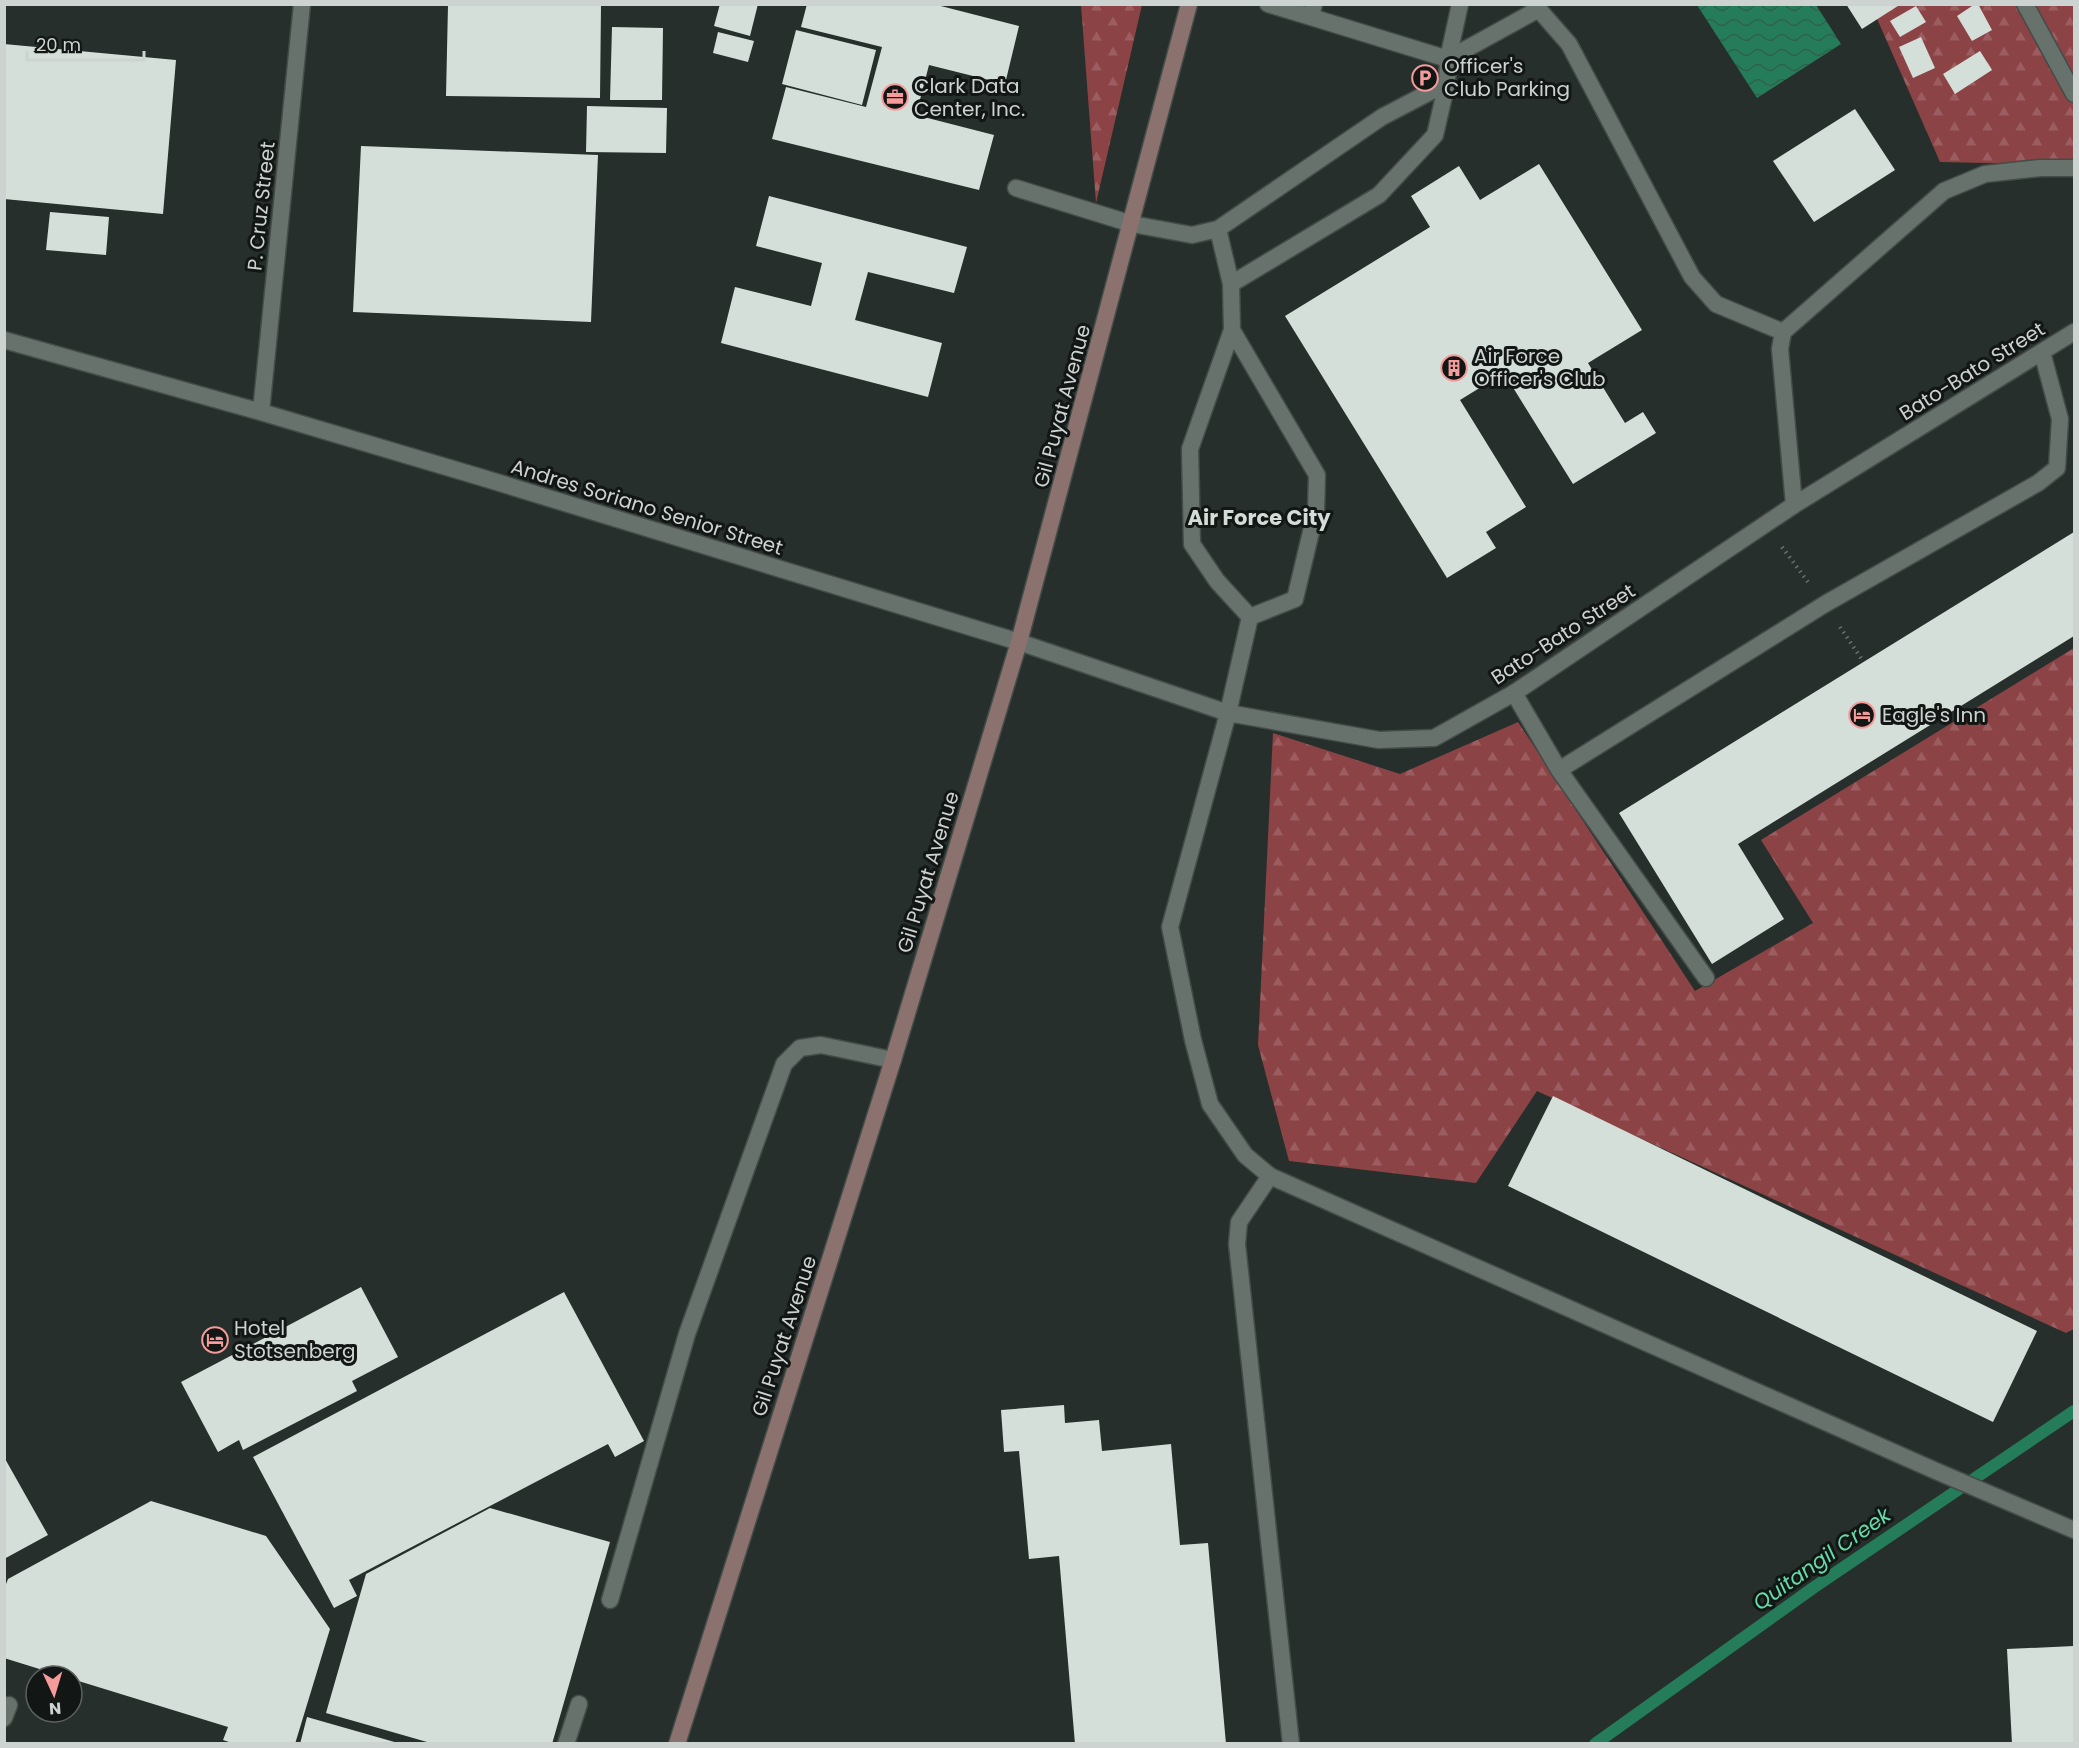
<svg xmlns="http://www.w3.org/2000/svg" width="2079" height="1748" font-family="Poppins,sans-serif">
<defs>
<pattern id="forest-firs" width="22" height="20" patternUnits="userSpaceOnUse" patternTransform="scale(1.5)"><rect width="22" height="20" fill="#8c4345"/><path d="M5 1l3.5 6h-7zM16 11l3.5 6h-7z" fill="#9b5d5f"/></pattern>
<pattern id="water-waves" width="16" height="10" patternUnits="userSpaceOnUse" patternTransform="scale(1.5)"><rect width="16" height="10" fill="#257c5a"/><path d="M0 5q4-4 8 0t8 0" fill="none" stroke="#30614d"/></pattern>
</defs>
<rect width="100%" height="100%" fill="#262f2b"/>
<!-- forest -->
<path fill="url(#forest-firs)" d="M1081,5H1142L1096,203Z
M1871,5H2074V165L1940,162Z
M2074,648V1329L2066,1333L1537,1091L1476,1183L1289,1161L1258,1045L1273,733L1400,774L1518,722L1695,991L1813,923L1761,840Z"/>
<!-- water -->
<path fill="url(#water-waves)" d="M1697,5H1816L1841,44L1757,98Z"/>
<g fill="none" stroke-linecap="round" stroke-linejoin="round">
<!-- stream -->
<path stroke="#257c5a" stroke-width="12" d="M1595,1744L1813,1588L2074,1411"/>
</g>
<!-- building -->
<path fill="#d4dfd9" d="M720,4H758L750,36L714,26Z
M807,4H933L1019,26L1005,84L929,65L916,115L994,135L979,190L772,139L786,87L866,107L882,47L801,27Z
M1846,4H1901L1862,29Z
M1975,4H1978L1992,30L1972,41L1957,16Z
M448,5H601L600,98L446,96Z
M1916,6L1926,22L1900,37L1890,21Z
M612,27L663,28L662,100H610Z
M796,30L876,50L862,105L782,84Z
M718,32L754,41L748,62L713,53Z
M1921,37L1935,68L1913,78L1899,47Z
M4,44L176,60L163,214L4,199Z
M1980,51L1992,70L1955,94L1943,74Z
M587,106L667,108L666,153L586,152Z
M1855,109L1895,170L1814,222L1773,161Z
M361,146L598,155L591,322L353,312Z
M1539,164L1642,330L1588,363L1625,423L1643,412L1656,433L1573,484L1504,373L1460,400L1526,507L1486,532L1496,548L1447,578L1285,316L1430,227L1411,196L1459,166L1480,200Z
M769,196L967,247L954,293L868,272L855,320L942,343L928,397L721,343L735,287L811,306L822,263L756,246Z
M50,212L109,217L106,255L46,250Z
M2074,532V636L1738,844L1784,919L1712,964L1619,813Z
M1553,1096L2037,1331L1993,1422L1508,1186Z
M361,1287L398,1357L352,1381L357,1391L243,1450L239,1440L218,1452L181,1382Z
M564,1292L644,1441L615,1457L608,1444L349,1580L357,1596L334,1608L253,1457Z
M1064,1405L1065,1423L1099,1420L1102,1451L1171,1444L1180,1545L1208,1543L1226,1744H1075L1059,1556L1029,1559L1019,1451L1004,1452L1001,1410Z
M4,1457L48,1535L4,1559Z
M151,1501L266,1536L330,1629L295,1744H235L223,1740L228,1727L72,1679V1676H62L4,1658V1589L8,1579Z
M490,1508L610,1542L552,1744H434L326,1713L366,1574Z
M2074,1646V1744H2012L2007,1649Z
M307,1717L398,1743V1744H300Z"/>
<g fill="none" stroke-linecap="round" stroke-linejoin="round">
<!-- service casing -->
<g stroke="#444c48" stroke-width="19">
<path id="service" d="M1268,4L1311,17
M1314,4L1311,17L1448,59L1460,4
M1534,4L1569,44L1692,277L1716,304L1783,332L1944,191L1985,174L2040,168H2074
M2025,4L2074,94
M1016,188L1132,224L1192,235L1218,229L1382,117L1447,83
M1218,229L1231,284L1232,330L1317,475L1316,511L1295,599L1250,617L1228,713
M1231,284L1379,195L1435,135L1447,83L1448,59L1539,9
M1232,330L1190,449L1192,544L1217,581L1250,617
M1783,332L1780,349L1794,505
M1514,693L1559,770L1706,978
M1559,770L1825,604L2038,483L2057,468L2060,419L2042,352
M1270,1176L1239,1222L1237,1244L1291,1744
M610,1600L687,1334L784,1064L800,1048L821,1045L893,1060
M4,1718L9,1705
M566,1744L579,1704"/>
</g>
<!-- minor casing -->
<g stroke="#444c48" stroke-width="19">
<path id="minor" d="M4,340L261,412L480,477L1019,642L1228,713L1379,740L1434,738L1514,693L1794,505L2074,332
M261,412L302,4
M1228,713L1170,927L1193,1040L1210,1104L1245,1155L1270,1176L1936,1471L2074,1530"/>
</g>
<!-- secondary casing -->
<g stroke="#444c48" stroke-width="19">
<path id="secondary" d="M677,1744L893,1060L1019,642L1189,4"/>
</g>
<!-- path -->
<path stroke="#69716d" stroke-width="4" stroke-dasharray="1.5 4.5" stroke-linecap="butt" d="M1782,547L1808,582
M1840,627L1863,661"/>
<!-- service -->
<use href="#service" stroke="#68726d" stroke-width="16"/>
<!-- minor -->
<use href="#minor" stroke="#68726d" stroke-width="16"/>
<!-- secondary -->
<use href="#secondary" stroke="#8c726f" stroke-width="16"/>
</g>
<!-- icons -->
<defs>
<g id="parking-ring" transform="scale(1.35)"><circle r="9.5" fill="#121614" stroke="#f59b9b" stroke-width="1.5"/><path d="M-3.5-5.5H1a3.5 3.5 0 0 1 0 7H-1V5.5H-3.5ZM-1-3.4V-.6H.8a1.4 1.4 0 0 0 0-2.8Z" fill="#f59b9b"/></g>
<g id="office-ring" transform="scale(1.35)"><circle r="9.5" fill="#121614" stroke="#f59b9b" stroke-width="1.5"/><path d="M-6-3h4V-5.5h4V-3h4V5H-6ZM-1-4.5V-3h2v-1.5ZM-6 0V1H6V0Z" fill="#f59b9b"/></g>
<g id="building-ring" transform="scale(1.35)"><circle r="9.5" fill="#121614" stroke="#f59b9b" stroke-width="1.5"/><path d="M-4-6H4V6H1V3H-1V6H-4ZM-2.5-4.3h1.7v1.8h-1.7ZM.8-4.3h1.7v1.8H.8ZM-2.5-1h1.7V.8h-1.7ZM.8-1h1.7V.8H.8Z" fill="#f59b9b"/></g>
<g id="hotel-ring" transform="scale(1.35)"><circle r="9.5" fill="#121614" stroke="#f59b9b" stroke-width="1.5"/><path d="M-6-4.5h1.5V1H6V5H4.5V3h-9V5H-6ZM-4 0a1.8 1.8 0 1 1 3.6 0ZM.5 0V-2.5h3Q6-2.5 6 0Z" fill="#f59b9b"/></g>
</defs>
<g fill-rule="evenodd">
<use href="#parking-ring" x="1425" y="78"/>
<use href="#office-ring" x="895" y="97"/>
<use href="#building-ring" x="1454" y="368"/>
<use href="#hotel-ring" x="1862" y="715"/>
<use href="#hotel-ring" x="215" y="1340"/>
</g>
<g text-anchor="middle" stroke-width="6" stroke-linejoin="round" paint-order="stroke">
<!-- poi labels -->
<g font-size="20" fill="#cdd3d0" stroke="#121614" text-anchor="start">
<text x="1444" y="73">Officer's<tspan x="1444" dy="23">Club Parking</tspan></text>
<text x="914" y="93">Clark Data<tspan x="914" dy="23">Center, Inc.</tspan></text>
<text x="1474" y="363">Air Force<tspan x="1474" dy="23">Officer's Club</tspan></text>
<text x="1882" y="722">Eagle's Inn</text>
<text x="234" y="1335">Hotel<tspan x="234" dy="23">Stotsenberg</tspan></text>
</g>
<!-- street labels -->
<g font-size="20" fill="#cdd3d0" stroke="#121614">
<text transform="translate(261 206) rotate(-84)" y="7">P. Cruz Street</text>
<text transform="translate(1972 371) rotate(-32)" y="7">Bato-Bato Street</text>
<text transform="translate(1062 406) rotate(-75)" y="7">Gil Puyat Avenue</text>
<text transform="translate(647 507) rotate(17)" y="7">Andres Soriano Senior Street</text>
<text transform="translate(1563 634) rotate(-33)" y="7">Bato-Bato Street</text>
<text transform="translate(928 872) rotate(-73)" y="7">Gil Puyat Avenue</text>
<text transform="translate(784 1336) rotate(-72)" y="7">Gil Puyat Avenue</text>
</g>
<!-- neighbourhood labels -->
<g font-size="21" font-weight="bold" fill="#d2ddd7" stroke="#121614">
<text x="1259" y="525">Air Force City</text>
</g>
<!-- water labels -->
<g font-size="21" font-style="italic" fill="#66daa8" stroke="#121614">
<text transform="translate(1822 1559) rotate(-35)" y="7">Quitangil Creek</text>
</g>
</g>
<!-- border -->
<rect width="2079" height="1748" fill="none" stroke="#cdd3d0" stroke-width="12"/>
<!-- north arrow -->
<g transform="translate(54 1694) rotate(176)"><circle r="28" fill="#121614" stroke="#5d625f" stroke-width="1.5"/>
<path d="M0-4.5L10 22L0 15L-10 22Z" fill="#f59b9b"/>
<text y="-9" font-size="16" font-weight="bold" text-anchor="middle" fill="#cdd3d0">N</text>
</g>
<!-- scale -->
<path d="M27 51v9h117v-9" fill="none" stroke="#cdd3d0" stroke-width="3"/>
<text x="36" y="51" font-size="18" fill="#cdd3d0" stroke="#121614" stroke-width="4.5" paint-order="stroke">20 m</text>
</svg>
